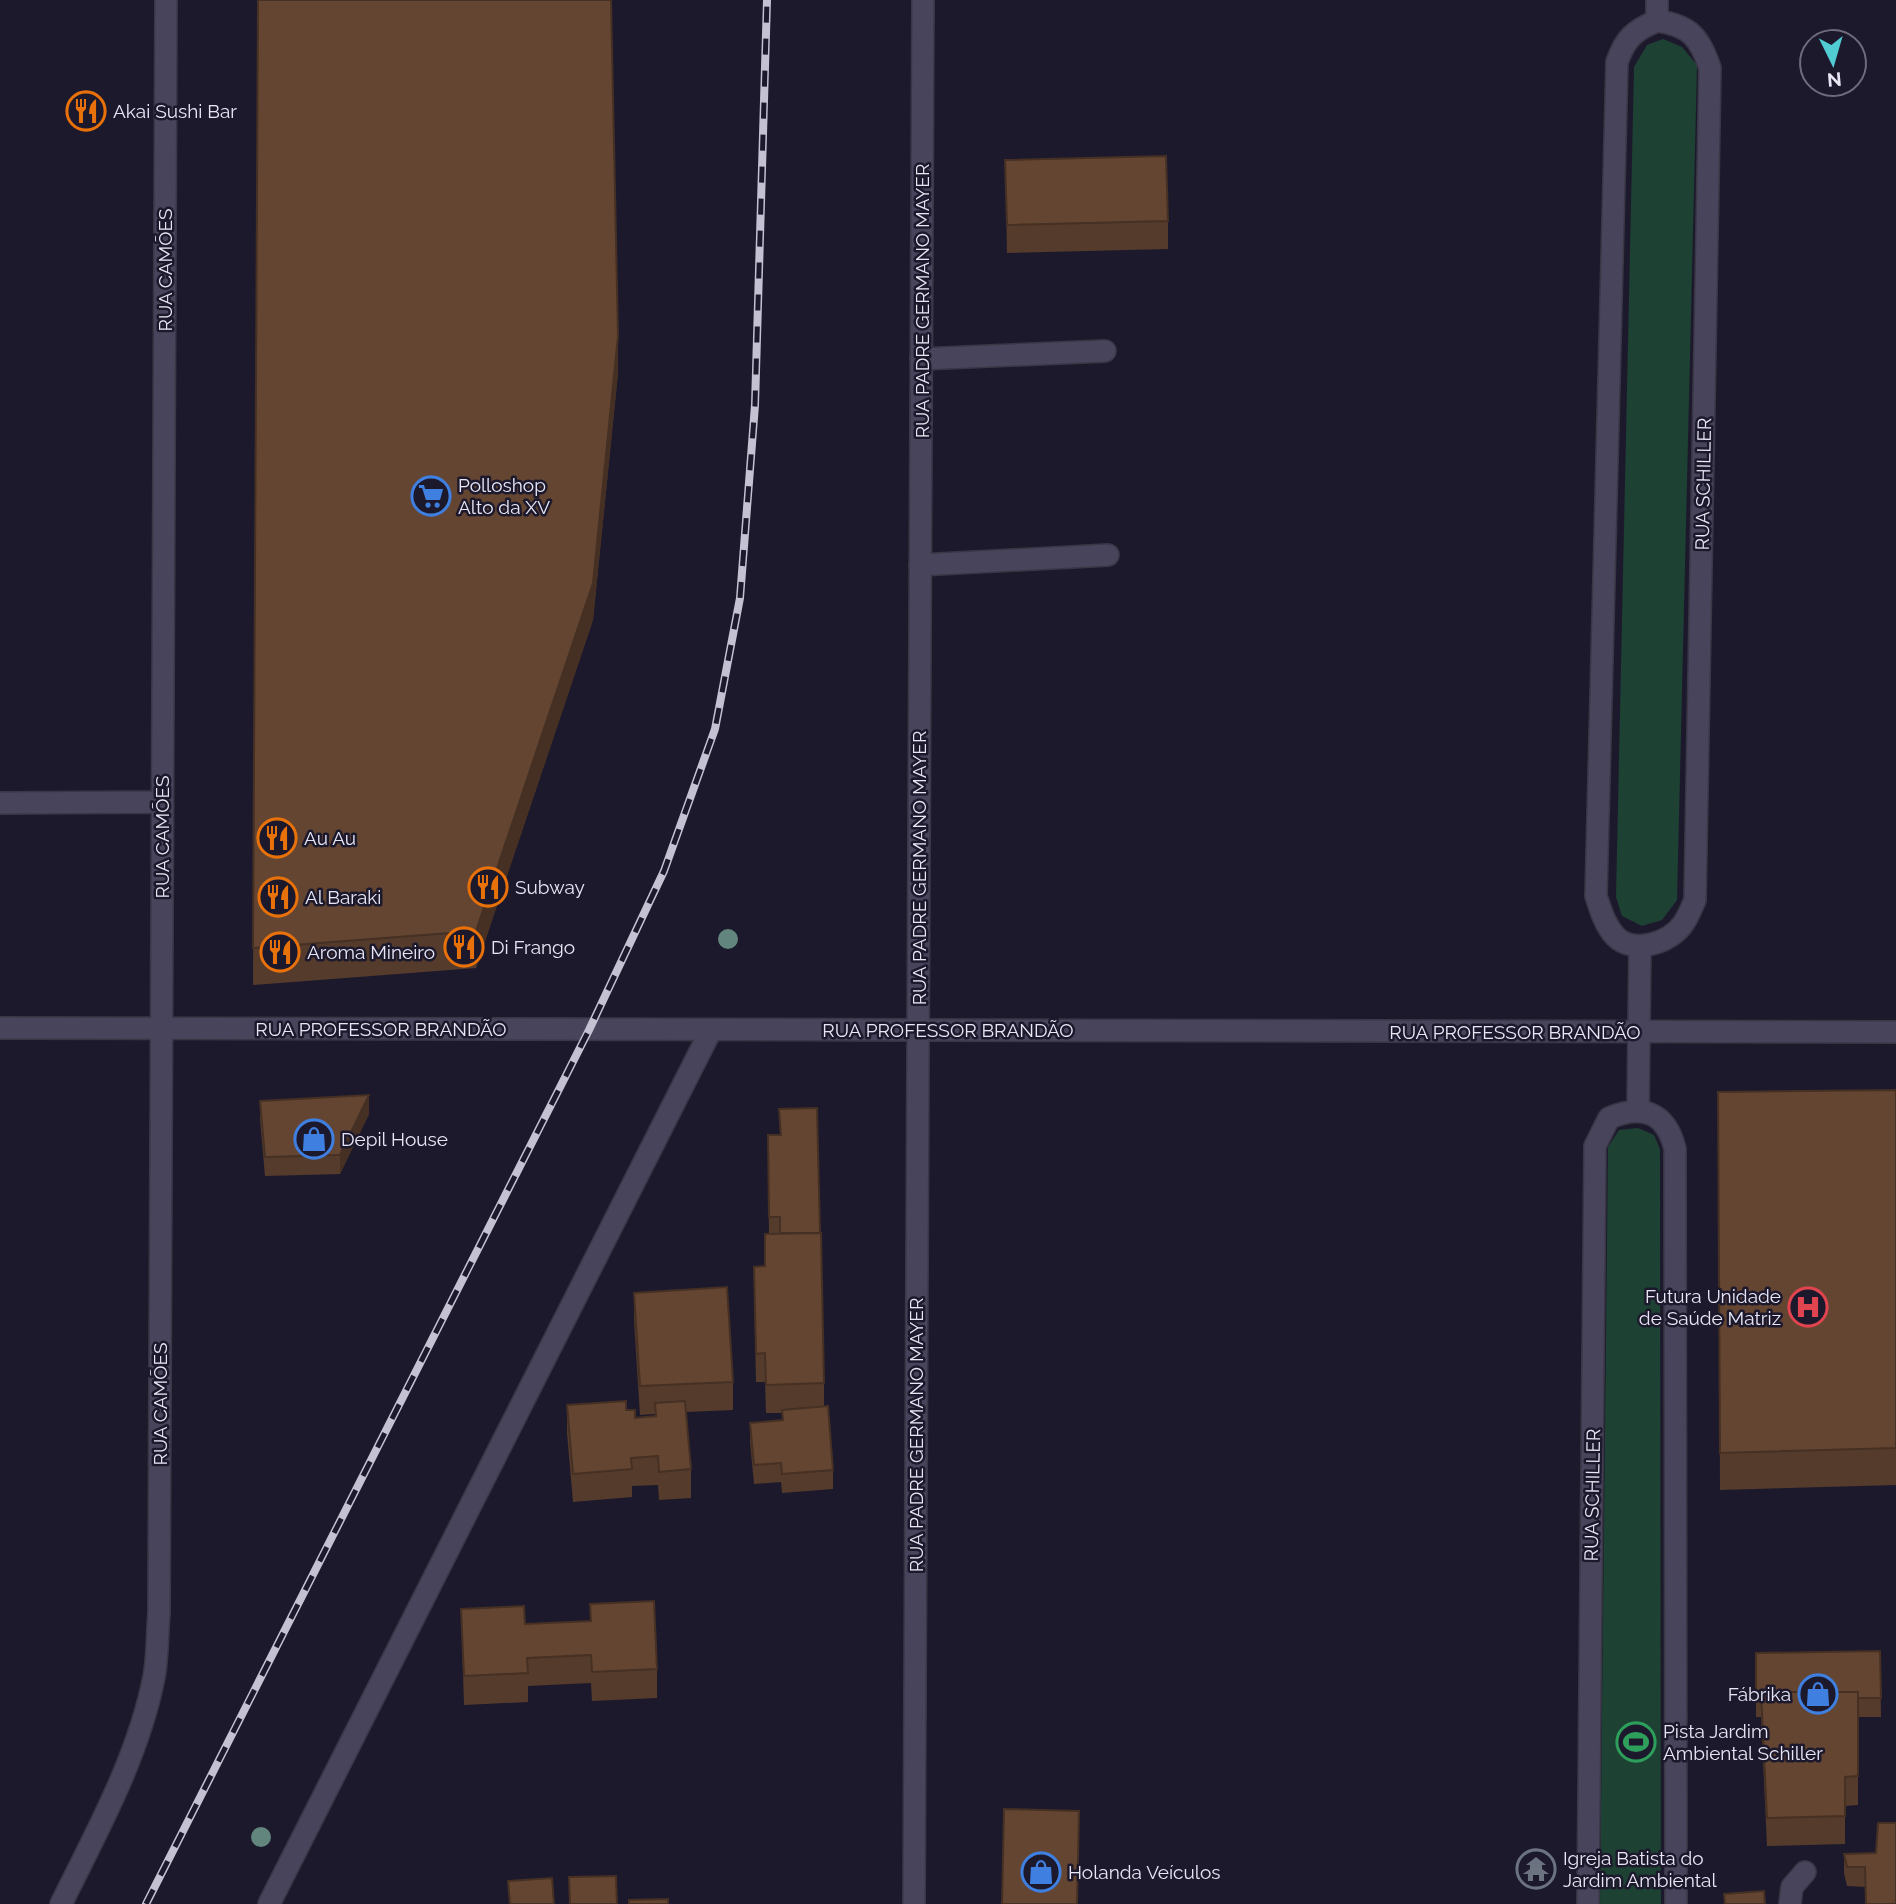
<svg xmlns="http://www.w3.org/2000/svg" width="1896" height="1904" font-family="Raleway,sans-serif">
<rect width="100%" height="100%" fill="#1d192d"/>
<!-- green -->
<path fill="#1d4132" d="M1663,39L1682,47L1697,65L1677,900L1662,920L1642,926L1622,916L1616,897L1634,67L1647,45Z
M1638,1128L1654,1135L1660,1149L1661,1904H1600L1608,1147L1619,1130Z"/>
<g fill="none" stroke-linecap="round" stroke-linejoin="round">
<!-- lane casing -->
<g stroke="#393646" stroke-width="24">
<path id="lane" d="M921,359L1105,351
M920,565L1108,555
M1790,1904L1792,1887L1805,1872"/>
</g>
<!-- street casing -->
<g stroke="#393646" stroke-width="24">
<path id="street" d="M1657,21C1690,25 1700,38 1710,68L1695,900C1692,907 1688,917 1683,924C1670,943 1633,955 1615,936C1605,925 1601,911 1596,896L1617,62C1625,39 1634,30 1657,21Z
M1657,21V0
M0,803L162,802
M1638,1111L1640,946
M61,1904C97,1831 138,1758 154,1677C158,1656 157,1634 159,1613L166,0
M269,1904L711,1030
M1588,1904L1595,1146L1609,1118C1643,1104 1666,1112 1675,1149L1676,1904"/>
</g>
<!-- secondary casing -->
<g stroke="#393646" stroke-width="24">
<path id="secondary" d="M0,1028L1896,1032
M914,1904L923,0"/>
</g>
<!-- lane -->
<use href="#lane" stroke="#48445b" stroke-width="21"/>
<!-- street -->
<use href="#street" stroke="#48445b" stroke-width="21"/>
<!-- secondary -->
<use href="#secondary" stroke="#48445b" stroke-width="21"/>
<!-- rail casing -->
<g stroke="#c4c2d2" stroke-width="8">
<path id="rail" d="M146,1904L589,1030L664,871L715,729L740,598L755,405L767,0"/>
</g>
<!-- rail -->
<use href="#rail" stroke="#1d192d" stroke-width="5" stroke-dasharray="16" stroke-linecap="butt"/>
</g>
<!-- trees -->
<g fill="#62857d">
<circle cx="728" cy="939" r="10"/>
<circle cx="261" cy="1837" r="10"/>
</g>
<!-- wall -->
<path fill="#553b2b" d="M258,0L618,373L593,620L476,968L253,985Z
M1005,160L1168,221V249L1007,253Z
M1896,1090V1485L1720,1490L1718,1092Z
M260,1101L369,1114L340,1174L265,1176L260,1120Z
M779,1109L824,1383V1406L833,1470V1489L782,1493L781,1482L754,1484L750,1442V1423L782,1420V1413H766L765,1382H756L754,1295V1267L765,1266L769,1234L768,1154L780,1135Z
M634,1293L733,1382V1410L686,1412L691,1469V1498L659,1500L658,1485L632,1486V1497L573,1502L567,1433V1405L626,1410L635,1418L655,1416V1414L640,1415L634,1321Z
M590,1604L657,1669V1698L592,1701L591,1683L528,1686V1702L464,1705L461,1609L525,1624L590,1621Z
M1880,1651L1881,1717H1858V1805L1845,1806V1844L1767,1846L1761,1717H1756V1653Z
M1876,1853L1865,1887L1847,1886L1844,1873V1854Z"/>
<!-- shaded-wall -->
<path fill="#453023" d="M618,336V373L593,620L476,968V931Z
M369,1095V1114L340,1174V1155Z"/>
<!-- building -->
<path fill="#634532" stroke="#453023" stroke-width="2" d="M258,0H611L618,336L593,583L476,931L253,948Z
M1166,156L1168,221L1007,225L1005,160Z
M1896,1090V1448L1720,1453L1718,1092Z
M369,1095L340,1155L265,1157L260,1101Z
M817,1108L820,1233H780V1217H769L768,1135H781L779,1109Z
M821,1233L824,1383L766,1385L765,1353L756,1354L754,1267L765,1266V1234Z
M727,1287L733,1382L640,1386L634,1293Z
M626,1401V1410H635V1418L656,1416L655,1403L685,1401L691,1469L659,1472L658,1456L631,1458L632,1469L573,1474L567,1405Z
M828,1406L833,1470L782,1474L781,1463L754,1465L750,1423L783,1420L782,1410Z
M654,1601L657,1669L592,1672L591,1655L527,1658L528,1673L464,1676L461,1609L524,1606L525,1624L591,1621L590,1604Z
M1880,1651L1881,1698H1858V1692H1761L1762,1697H1756V1653Z
M1761,1692H1858V1776L1845,1777V1816L1767,1818Z
M1004,1809L1079,1811L1077,1904H1002Z
M1878,1823H1896V1904H1866L1865,1867H1847L1844,1854L1876,1853Z
M616,1876L617,1904H570L569,1877Z
M552,1878L554,1904H510L508,1881Z
M1764,1891L1765,1904H1725L1724,1894Z
M668,1899V1904H629V1900Z"/>
<!-- icons -->
<defs>
<g id="restaurant-ring" transform="scale(2.0125)"><circle r="9.5" fill="#1d192d" stroke="#e8710a" stroke-width="1.5"/><path d="M-5-6h1v4h1v-4h1v4h1v-4h1v5L-1.5 .5V6h-2V.5L-5-1ZM5-6V6H3V1.5H1.5Q1.5-4 5-6Z" fill="#e8710a"/></g>
<g id="supermarket-ring" transform="scale(2.0125)"><circle r="9.5" fill="#1d192d" stroke="#3f7fe0" stroke-width="1.5"/><path d="M-6-5.5h2.5l.6 2H6L4.5 2H-2.5L-4.4-4H-6ZM-1.5 3.2a1.3 1.3 0 1 0 .1 0ZM3 3.2a1.3 1.3 0 1 0 .1 0Z" fill="#3f7fe0"/></g>
<g id="shop-ring" transform="scale(2.0125)"><circle r="9.5" fill="#1d192d" stroke="#3f7fe0" stroke-width="1.5"/><path d="M-5-2.5h2.3a2.7 3.5 0 0 1 5.4 0H5L5.5 6h-11ZM-1.5-2.5h3a1.5 2.3 0 0 0-3 0Z" fill="#3f7fe0"/></g>
<g id="hospital-ring" transform="scale(2.0125)"><circle r="9.5" fill="#1d192d" stroke="#e0444e" stroke-width="1.5"/><path d="M-5-5h3v3.5h4V-5h3V5h-3V1.5h-4V5h-3Z" fill="#e0444e"/></g>
<g id="stadium-ring" transform="scale(2.0125)"><circle r="9.5" fill="#1d192d" stroke="#2e9e5b" stroke-width="1.5"/><path d="M0-5a6.5 5 0 1 0 0 10a6.5 5 0 1 0 0-10ZM-3.5-1.8h7v3.6h-7Z" fill="#2e9e5b"/></g>
<g id="temple-ring" transform="scale(2.0125)"><circle r="9.5" fill="#1d192d" stroke="#6b7280" stroke-width="1.5"/><path d="M0-6L5-2H3V0L6.5 2.5H4V6H1.5V3h-3V6H-4V2.5H-6.5L-3 0V-2H-5Z" fill="#6b7280"/></g>
</defs>
<g fill-rule="evenodd">
<use href="#restaurant-ring" x="86" y="111"/>
<use href="#supermarket-ring" x="431" y="496"/>
<use href="#restaurant-ring" x="277" y="838"/>
<use href="#restaurant-ring" x="488" y="887"/>
<use href="#restaurant-ring" x="278" y="897"/>
<use href="#restaurant-ring" x="464" y="947"/>
<use href="#restaurant-ring" x="280" y="952"/>
<use href="#shop-ring" x="314" y="1139"/>
<use href="#hospital-ring" x="1808" y="1307"/>
<use href="#shop-ring" x="1818" y="1694"/>
<use href="#stadium-ring" x="1636" y="1742"/>
<use href="#temple-ring" x="1536" y="1869"/>
<use href="#shop-ring" x="1041" y="1872"/>
</g>
<g text-anchor="middle" stroke-width="5" stroke-linejoin="round" paint-order="stroke">
<!-- poi labels -->
<g font-size="19" fill="#e8e6f5" stroke="#1d192d" text-anchor="start">
<text x="113" y="118">Akai Sushi Bar</text>
<text x="458" y="492">Polloshop<tspan x="458" dy="22">Alto da XV</tspan></text>
<text x="304" y="845">Au Au</text>
<text x="515" y="894">Subway</text>
<text x="305" y="904">Al Baraki</text>
<text x="491" y="954">Di Frango</text>
<text x="307" y="959">Aroma Mineiro</text>
<text x="341" y="1146">Depil House</text>
<text x="1781" y="1303" text-anchor="end">Futura Unidade<tspan x="1781" dy="22">de Saúde Matriz</tspan></text>
<text x="1791" y="1701" text-anchor="end">Fábrika</text>
<text x="1663" y="1738">Pista Jardim<tspan x="1663" dy="22">Ambiental Schiller</tspan></text>
<text x="1563" y="1865">Igreja Batista do<tspan x="1563" dy="22">Jardim Ambiental</tspan></text>
<text x="1068" y="1879">Holanda Veículos</text>
</g>
<!-- street labels -->
<g font-size="19" fill="#e8e6f5" stroke="#1d192d">
<text transform="translate(165 270) rotate(-90)" y="7">RUA CAMÕES</text>
<text transform="translate(922 301) rotate(-90)" y="7">RUA PADRE GERMANO MAYER</text>
<text transform="translate(1703 484) rotate(-89)" y="7">RUA SCHILLER</text>
<text transform="translate(162 837) rotate(-90)" y="7">RUA CAMÕES</text>
<text transform="translate(919 868) rotate(-90)" y="7">RUA PADRE GERMANO MAYER</text>
<text x="381" y="1036">RUA PROFESSOR BRANDÃO</text>
<text x="948" y="1037">RUA PROFESSOR BRANDÃO</text>
<text x="1515" y="1039">RUA PROFESSOR BRANDÃO</text>
<text transform="translate(160 1404) rotate(-90)" y="7">RUA CAMÕES</text>
<text transform="translate(916 1435) rotate(-90)" y="7">RUA PADRE GERMANO MAYER</text>
<text transform="translate(1592 1495) rotate(-89)" y="7">RUA SCHILLER</text>
</g>
</g>
<!-- north arrow -->
<g transform="translate(1833 63) rotate(175)"><circle r="33" fill="#1d192d" stroke="#6e6b7d" stroke-width="2"/>
<path d="M0-5L12 26L0 18L-12 26Z" fill="#51ccd3"/>
<text y="-10" font-size="19" font-weight="bold" text-anchor="middle" fill="#e8e6f5">N</text>
</g>
</svg>
